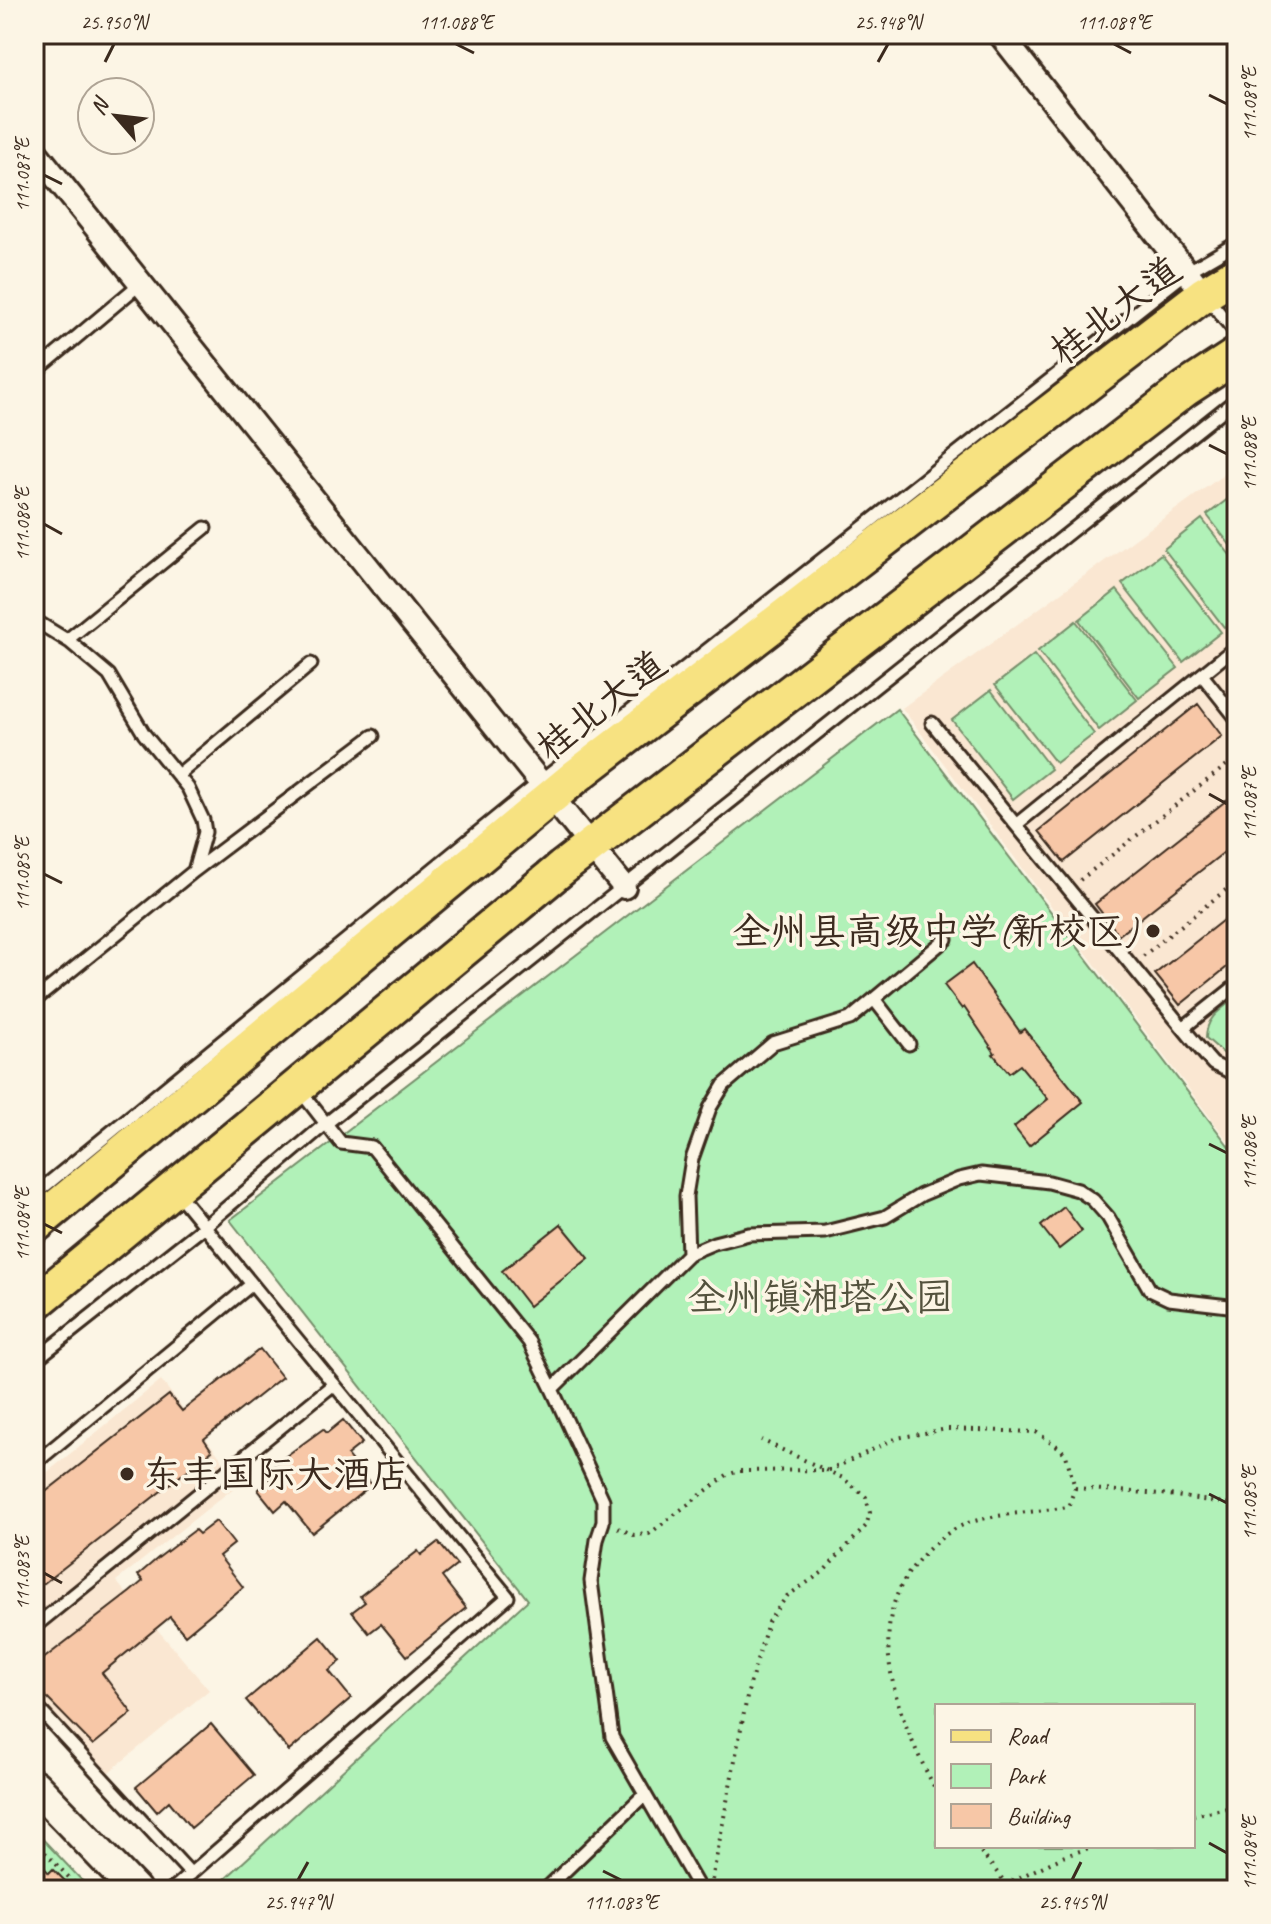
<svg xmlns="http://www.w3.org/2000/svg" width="1271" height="1924" font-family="Caveat,'LXGW WenKai TC',sans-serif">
<rect width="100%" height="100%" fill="#fcf5e5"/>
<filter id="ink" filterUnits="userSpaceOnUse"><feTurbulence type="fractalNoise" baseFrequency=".0125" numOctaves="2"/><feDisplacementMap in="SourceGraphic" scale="16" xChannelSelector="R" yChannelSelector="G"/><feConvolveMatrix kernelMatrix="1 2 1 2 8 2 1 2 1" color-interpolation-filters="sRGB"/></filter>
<g filter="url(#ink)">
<!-- built -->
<path fill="#fae7d2" d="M1237,465V1153L902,708Z
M161,1380L240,1483L116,1581L209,1690L108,1773L34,1692V1483Z"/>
<!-- green -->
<path fill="#b1f1b8" stroke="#768e6b" stroke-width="2" fill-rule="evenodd" d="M1237,492V554L1207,515Z
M1202,519L1237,564V617L1224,627L1164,549Z
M1161,554L1221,632L1183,662L1122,584Z
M1117,590L1178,668L1139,698L1079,620Z
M1076,621L1137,700L1099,730L1038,651Z
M1034,655L1094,734L1056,763L995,685Z
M991,690L1051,769L1013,799L952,720Z
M897,709L1237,1157V1890H213L528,1600L230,1220ZM937,1706H1193V1846H937Z
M1237,997V1060L1229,1058L1206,1038C1206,1017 1221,1009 1237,997Z
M34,1830L91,1890H34Z"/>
<!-- building -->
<path fill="#f7c7a7" stroke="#3b2a1e" stroke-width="2" d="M1198,704L1222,736L1064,862L1039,831Z
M1237,792V842L1119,935L1095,904Z
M1237,909V959L1180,1005L1155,974Z
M972,964L1020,1032L1024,1029L1083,1102L1029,1146L1014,1127L1048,1099L1020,1065L1009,1073L993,1054L995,1053L964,1007L962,1009L944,985Z
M1064,1207L1082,1231L1059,1249L1041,1226Z
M561,1224L589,1258L529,1306L502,1271Z
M260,1349L282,1377L204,1439L212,1451L34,1591V1501L169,1395L182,1411Z
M343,1420L362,1443L347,1455L371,1485L312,1533L286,1501L275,1511L258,1490L270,1480L265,1473L286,1456L323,1429L327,1433Z
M216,1521L234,1544L219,1556L243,1587L185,1635L170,1617L102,1673L132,1713L93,1745L38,1689V1663L130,1592L143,1581L138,1575L158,1558L195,1530L199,1534Z
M438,1542L457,1565L442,1577L466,1608L407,1656L381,1624L369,1633L352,1612L365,1602L360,1596L418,1551L421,1555Z
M321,1637L341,1661L329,1671L351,1698L289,1751L246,1700Z
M211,1724L254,1775L191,1828L169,1801L157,1812L136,1787Z
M34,1857L49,1873L53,1869L74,1890H34Z"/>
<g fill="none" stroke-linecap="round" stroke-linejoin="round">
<!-- lane casing -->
<g stroke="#3b2a1e" stroke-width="17">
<path id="lane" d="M1207,298L1237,334
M34,373L141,283
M34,620L70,642L109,675L144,734L188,788L203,820L205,832L194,871L34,1001
M67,640L205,528
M1202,675L1237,719
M932,723L1206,1056L1213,1064L1237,1075
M178,775L311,664
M1017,824L1237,646
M194,871L373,736
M874,999L909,1044
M1183,1028L1237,985
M299,1089L341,1143L372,1147L529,1342L552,1389L688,1254L714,1243L749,1234L825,1232L885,1217L921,1195L959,1179L981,1174L1049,1182L1078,1190L1093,1200L1108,1217L1150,1290L1169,1299L1237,1307
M34,1195L541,781L1187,272L1237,243
M688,1254L686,1196L692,1159L710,1108L724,1085L773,1043L850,1019L946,939
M34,1361L205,1226L323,1126L1237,399
M552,1389L603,1500V1522L597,1540L591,1581L612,1737L700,1890
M34,1464L252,1284
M34,1627L334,1384
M34,1704L191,1874
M172,1890L508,1597L175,1190
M545,1890L644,1795"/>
</g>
<!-- street casing -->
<g stroke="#3b2a1e" stroke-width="28">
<path id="street" d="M1000,34L1204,294
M34,150L624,887"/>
</g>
<!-- secondary casing -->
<g stroke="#3b2a1e" stroke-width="36">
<path id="secondary" d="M34,1785L135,1890"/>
</g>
<!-- primary casing -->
<g stroke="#3b2a1e" stroke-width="40">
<path id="primary" d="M34,1226L575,777L1204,294L1237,274
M34,1304L562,868L1185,389L1237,355"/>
</g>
<!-- path -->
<path stroke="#3b2a1e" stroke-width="4" stroke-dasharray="2 6" stroke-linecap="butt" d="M1080,880L1237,757
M1143,956L1237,881
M1075,1488L1162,1494L1237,1505
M618,1528L634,1535L649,1534L727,1475L739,1471L830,1470L897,1438L947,1429L1036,1432L1060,1448L1066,1455L1075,1488L1068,1507C1037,1512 1001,1513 971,1522C949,1529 931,1545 917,1562C859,1630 901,1724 937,1792
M1193,1815L1237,1806
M34,1841L81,1890
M976,1846L1011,1890
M712,1880L748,1692L768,1622L787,1596L823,1572L866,1526L870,1513L866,1497L843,1478L761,1440
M1005,1884L1065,1856L1095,1846"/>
<!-- lane -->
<use href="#lane" stroke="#fcf5e5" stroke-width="11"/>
<!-- street -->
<use href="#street" stroke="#fcf5e5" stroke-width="22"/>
<!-- secondary -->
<use href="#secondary" stroke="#fcf5e5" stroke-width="30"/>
<!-- primary -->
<use href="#primary" stroke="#f7e281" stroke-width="34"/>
</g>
</g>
<!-- ticks -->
<path fill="none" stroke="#3b2a1e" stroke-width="3" d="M456,44L474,53M1114,44L1131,53M105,62L114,44M878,62L888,44M1209,95L1227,104M44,175L62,184M1209,445L1227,454M44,524L62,534M1209,794L1227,804M44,874L62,883M1209,1144L1227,1153M44,1224L62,1233M1209,1494L1227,1503M44,1573L62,1583M1209,1843L1227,1853M603,1871L621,1880M298,1880L308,1862M1072,1880L1081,1862"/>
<!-- markers -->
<g fill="#3b2a1e" stroke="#fcf5e5" stroke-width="3">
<circle cx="1153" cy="931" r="8"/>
<circle cx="127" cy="1474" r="8"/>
</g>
<g text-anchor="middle" stroke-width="7" stroke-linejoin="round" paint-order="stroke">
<!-- street labels -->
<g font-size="38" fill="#3b2a1e" stroke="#fcf5e5">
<text transform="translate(1115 310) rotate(-37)" y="13">桂北大道</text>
<text transform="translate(601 705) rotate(-38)" y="13">桂北大道</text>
</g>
<!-- poi labels -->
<g font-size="38" fill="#3b2a1e" stroke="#fcf5e5" text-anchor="end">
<text x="1137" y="944">全州县高级中学(新校区)</text>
<text x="143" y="1487" text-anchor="start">东丰国际大酒店</text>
</g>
<!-- park labels -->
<g font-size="38" fill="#53523d" stroke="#fcf5e5">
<text x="820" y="1310">全州镇湘塔公园</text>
</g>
</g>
<!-- margin -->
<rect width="1271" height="1924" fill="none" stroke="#fcf5e5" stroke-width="88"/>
<!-- legend -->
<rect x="935" y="1704" width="260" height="144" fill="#fcf5e5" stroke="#afa495" stroke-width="2"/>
<rect x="951" y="1730" width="40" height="12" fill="#f7e281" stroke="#afa495" stroke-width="2"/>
<text x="1007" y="1744" font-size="24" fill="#3b2a1e">Road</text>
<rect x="951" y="1764" width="40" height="24" fill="#b1f1b8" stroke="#afa495" stroke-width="2"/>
<text x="1007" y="1784" font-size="24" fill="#3b2a1e">Park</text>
<rect x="951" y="1804" width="40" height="24" fill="#f7c7a7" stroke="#afa495" stroke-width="2"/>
<text x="1007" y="1824" font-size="24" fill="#3b2a1e">Building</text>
<!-- north arrow -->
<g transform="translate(116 116) rotate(298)"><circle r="38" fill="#fcf5e5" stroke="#afa495" stroke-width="2"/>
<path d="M0-6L14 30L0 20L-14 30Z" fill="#3b2a1e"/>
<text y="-12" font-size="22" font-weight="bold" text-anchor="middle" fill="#3b2a1e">N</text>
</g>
<rect x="44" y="44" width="1183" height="1836" fill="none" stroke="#3b2a1e" stroke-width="3"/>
<g font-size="20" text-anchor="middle" fill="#3b2a1e">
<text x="114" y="29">25.950°N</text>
<text x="456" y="29">111.088°E</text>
<text x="888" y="29">25.948°N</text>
<text x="1114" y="29">111.089°E</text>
<text transform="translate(1249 104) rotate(-90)" y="7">111.089°E</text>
<text transform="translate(22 175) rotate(-90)" y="7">111.087°E</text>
<text transform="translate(1249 454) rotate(-90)" y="7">111.088°E</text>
<text transform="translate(22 524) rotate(-90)" y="7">111.086°E</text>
<text transform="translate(1249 804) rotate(-90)" y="7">111.087°E</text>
<text transform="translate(22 874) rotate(-90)" y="7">111.085°E</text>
<text transform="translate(1249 1153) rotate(-90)" y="7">111.086°E</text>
<text transform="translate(22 1224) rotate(-90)" y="7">111.084°E</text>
<text transform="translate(1249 1503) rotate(-90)" y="7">111.085°E</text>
<text transform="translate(22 1573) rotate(-90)" y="7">111.083°E</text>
<text transform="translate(1249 1853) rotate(-90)" y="7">111.084°E</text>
<text x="298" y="1909">25.947°N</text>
<text x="621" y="1909">111.083°E</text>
<text x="1072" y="1909">25.945°N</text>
</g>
</svg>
